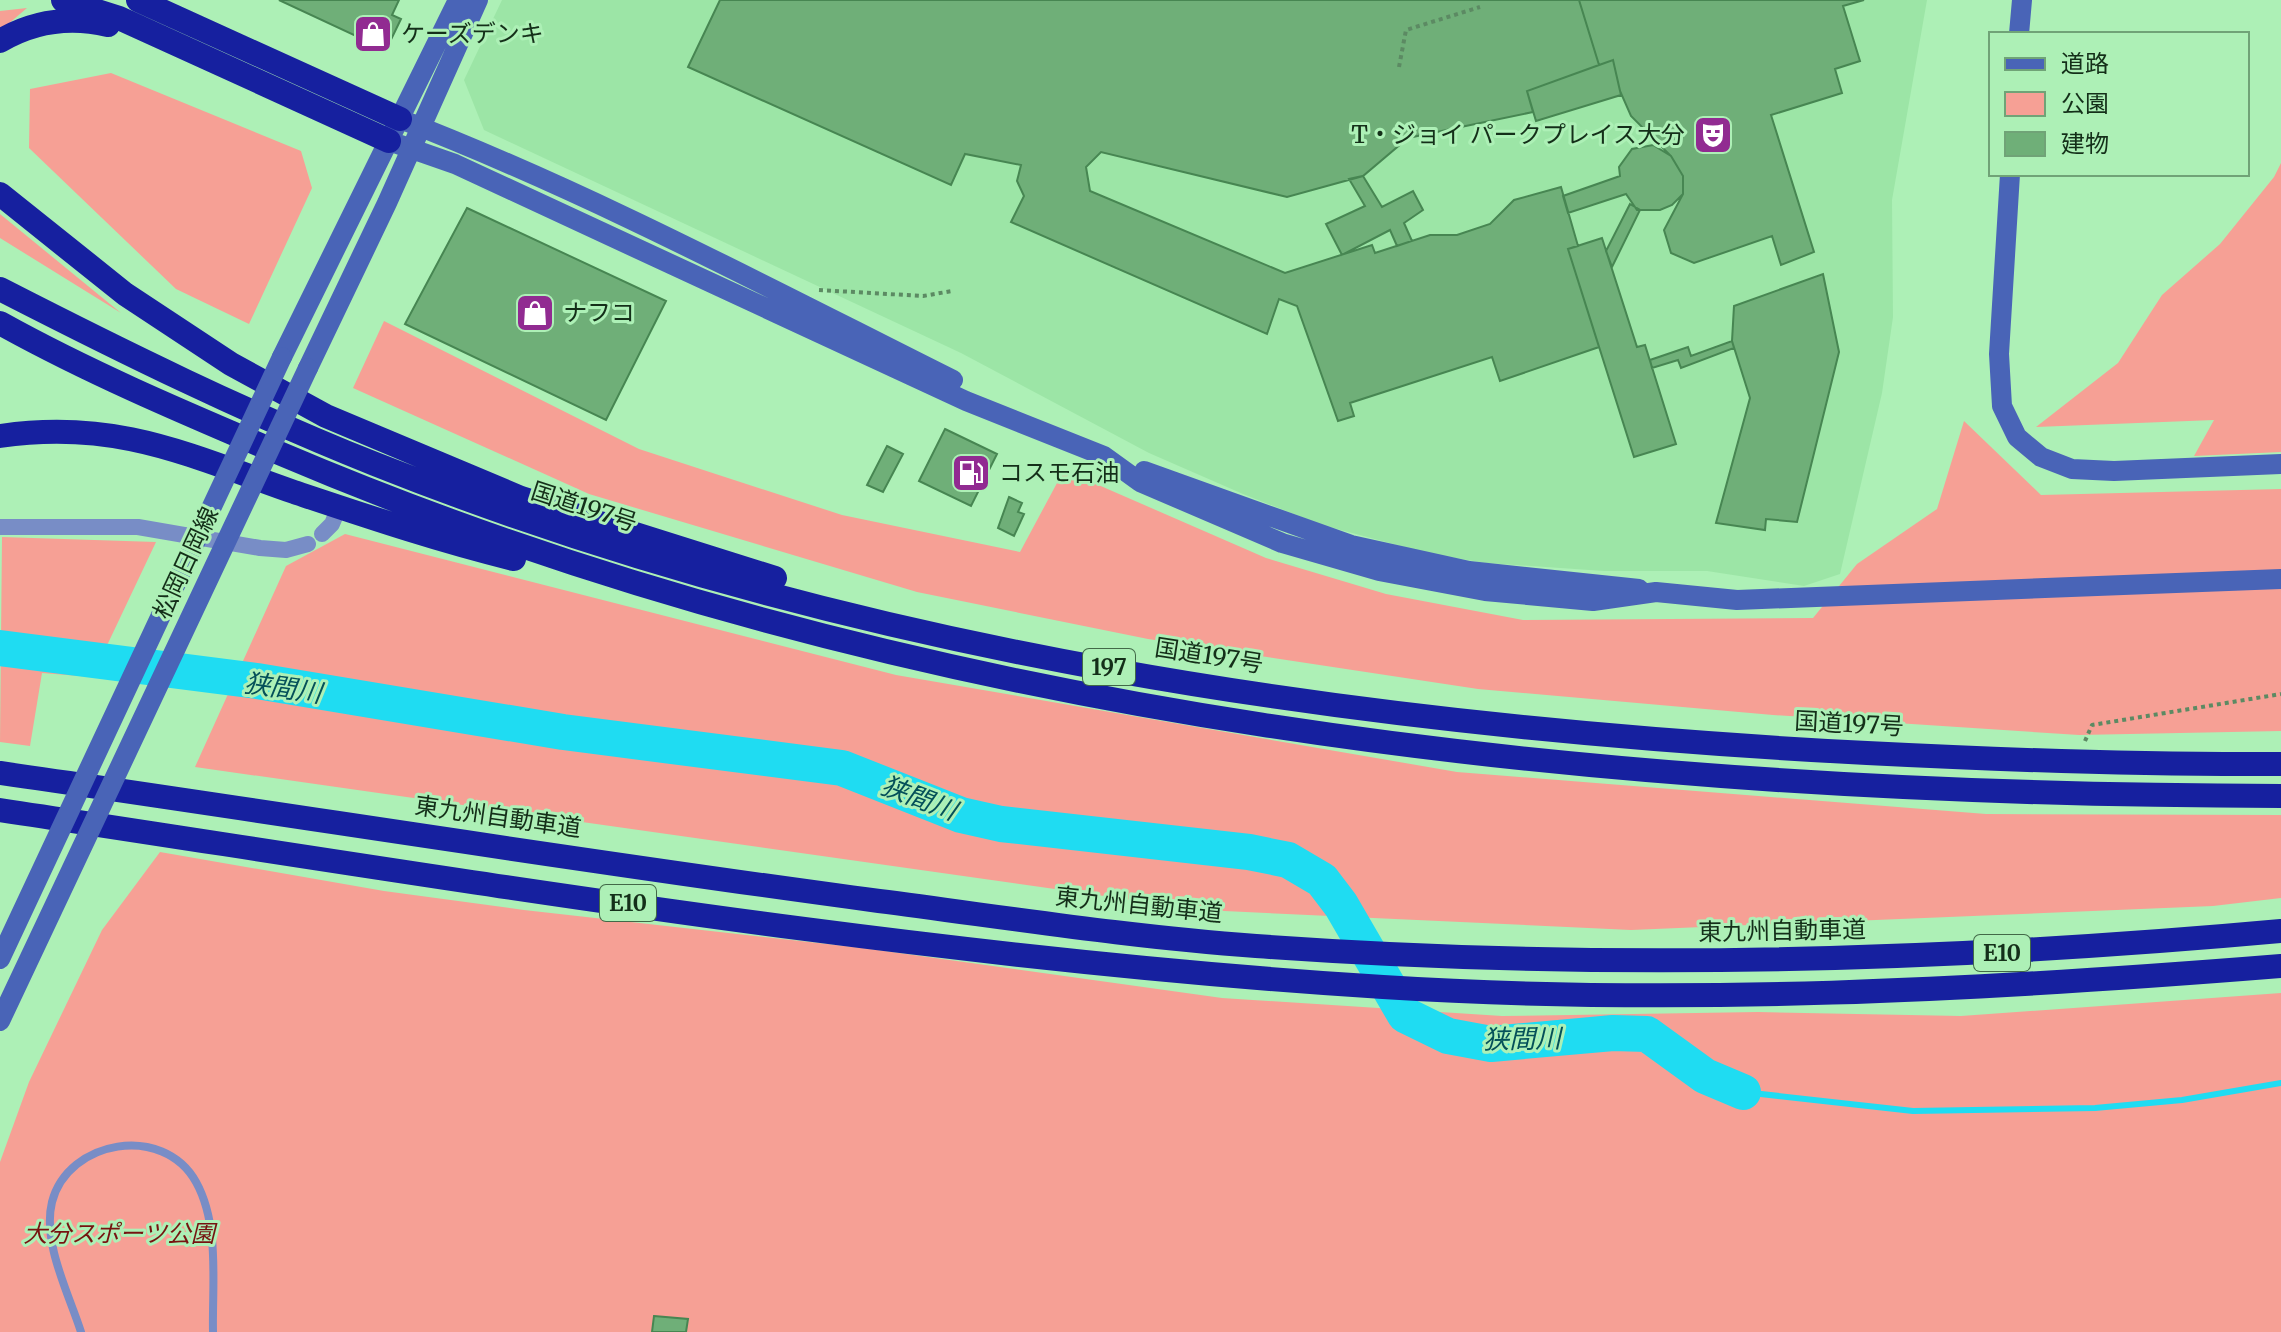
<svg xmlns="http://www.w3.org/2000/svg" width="2281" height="1332" font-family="Merriweather,'Noto Sans JP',serif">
<rect width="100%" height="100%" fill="#adf0b6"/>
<!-- built -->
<path fill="#9ce5a6" d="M502,0H1927L1892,200L1893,317L1882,393L1840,574L1804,586L1707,571H1604L1486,563L1431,554L1322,525L1243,494L1149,453L961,353L484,130L464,80Z"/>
<!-- green -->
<path fill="#f6a095" d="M27,8L0,31V11Z
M111,73L301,151L312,188L249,324L176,289L29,148L30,89Z
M2281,163V452L2194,456L2214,420L2036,427L2118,363L2162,295L2220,244L2274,177Z
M0,214L121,313L0,238Z
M384,321L639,449L842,515L1020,552L1064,470L1266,558L1386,594L1523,620L1813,618L1857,564L1937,509L1964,421L2041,495L2281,489V731L2079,735L1773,715L1478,689L1148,639L917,592L589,494L353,388Z
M345,534L896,675L1457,772L1986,814L2281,815V898L2213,906L1631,930L1203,910L195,767L286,566Z
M2,537L156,542L92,677L42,673L30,746L0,742Z
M160,852L384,891L524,910L863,948L1222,998L1502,1016L1758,1012L1961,1016L2281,993V1332H0V1162L29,1082L102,930Z"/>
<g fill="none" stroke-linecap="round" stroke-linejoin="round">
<!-- stream -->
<path stroke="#1fdcf2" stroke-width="6" d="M1743,1092L1913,1111L2095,1108L2182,1100L2281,1083"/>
<!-- river -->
<path stroke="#1fdcf2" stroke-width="36" d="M0,648L257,681L563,732L842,768L961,815L1001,824L1249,852L1288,860L1322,880L1341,905L1405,1015L1448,1036L1491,1044L1613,1033L1647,1034L1705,1076L1743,1092"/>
</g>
<!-- building -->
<path fill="#6faf78" stroke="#478652" stroke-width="2" d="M279,0H399L392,15L401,19L386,50Z
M720,0H1579L1599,65L1527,91L1533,112L1408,138L1363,176L1287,197L1101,152L1086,167L1090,191L1285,273L1372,245L1375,253L1430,235H1457L1490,224L1514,200L1561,187L1578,246L1568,249L1599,347L1500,381L1492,357L1350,403L1354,416L1338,421L1297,306L1279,299L1267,334L1011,222L1024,196L1017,181L1021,165L965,154L951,185L688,67Z
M1579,0H1864L1843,6L1860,61L1835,69L1842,93L1771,115L1814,252L1781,265L1772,236L1694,263L1671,253L1664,230L1683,194V176L1671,156L1631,116L1620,91L1613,60L1599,65Z
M1613,60L1621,95L1536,121L1527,91Z
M1653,145L1671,156L1683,176V194L1672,205L1660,210H1637L1626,194L1568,213L1563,196L1620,176L1619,167L1632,149Z
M1363,176L1382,207L1413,191L1423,210L1404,223L1412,241L1397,246L1390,230L1342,255L1326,224L1365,206L1349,179Z
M1630,204L1640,210L1612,267L1606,251Z
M467,208L666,301L606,420L405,324Z
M1602,238L1637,347L1645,345L1676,444L1634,457L1568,249Z
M1823,274L1839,352L1797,522L1766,519L1765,530L1716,523L1750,398L1732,341L1734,306Z
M1732,341L1734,348L1681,368L1678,360L1652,368L1650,360L1688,347L1691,356Z
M945,429L997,454L971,506L919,481Z
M887,446L903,454L883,492L867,485Z
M1009,497L1022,503L1018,512L1024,514L1014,536L998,528Z
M654,1316L688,1319L686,1332H652Z"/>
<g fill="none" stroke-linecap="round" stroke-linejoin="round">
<!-- path -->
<path stroke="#5c8a63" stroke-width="4" stroke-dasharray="4 4" stroke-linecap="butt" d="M1399,67L1406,30L1480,7
M819,290L923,296L952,291
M2085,741L2092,725L2281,694"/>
<!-- lane -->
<path stroke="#788dc6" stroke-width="8" d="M81,1332C69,1294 42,1243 52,1202C68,1140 163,1123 196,1182C220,1225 212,1285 213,1332"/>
<!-- street -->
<path stroke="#788dc6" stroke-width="16" d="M0,527H138L260,548L286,550L308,544
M322,534L332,524L339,507"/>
<!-- secondary -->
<path stroke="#4964b7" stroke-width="20" d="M2019,34L2022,0
M400,119C587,191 773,290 953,380
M389,141L455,164L966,401L1104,456L1140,482L1282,543L1379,571L1485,591L1593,601L1656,592L1737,600L2281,579
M2010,174L1999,354L2002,406L2017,437L2041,457L2072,469L2114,471L2281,464
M282,357L458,0
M308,368L387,203L478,0
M1144,471L1351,545L1469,571L1639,589"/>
<!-- highway -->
<path stroke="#16209f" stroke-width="24" d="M63,0L119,18L389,141
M138,0L400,119
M0,41C34,21 69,16 108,25
M0,194L125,294L231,364L326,416L521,498L775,578
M0,289C123,352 247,413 375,464C848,653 1362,727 1867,753C2005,760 2143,765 2281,764
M0,323C90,373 185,413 279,453C908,721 1603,795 2281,796
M0,436C116,419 188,455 294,492C366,516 440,541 514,559
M0,773C293,815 585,862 879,901C1004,917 1130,937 1256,946C1598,971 1940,962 2281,931
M0,810C459,879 919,958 1383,987C1681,1006 1983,990 2281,966"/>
<!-- secondary-bridge -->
<path stroke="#4964b7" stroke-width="20" d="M0,959L282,357
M0,1021L308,368"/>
</g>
<!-- icons -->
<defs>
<g id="shop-square" transform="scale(2)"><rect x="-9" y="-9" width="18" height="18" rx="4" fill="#912b91" stroke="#adf0b6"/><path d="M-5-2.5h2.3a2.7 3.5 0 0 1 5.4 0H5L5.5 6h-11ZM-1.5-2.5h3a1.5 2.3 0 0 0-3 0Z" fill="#fff"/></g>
<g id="theatre-square" transform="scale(2)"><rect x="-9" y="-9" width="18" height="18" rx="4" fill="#912b91" stroke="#adf0b6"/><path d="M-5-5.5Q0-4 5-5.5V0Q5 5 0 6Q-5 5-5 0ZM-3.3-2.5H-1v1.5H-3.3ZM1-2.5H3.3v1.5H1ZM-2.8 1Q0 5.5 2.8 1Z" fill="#fff"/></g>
<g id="fuel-square" transform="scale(2)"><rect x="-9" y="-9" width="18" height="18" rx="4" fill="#912b91" stroke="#adf0b6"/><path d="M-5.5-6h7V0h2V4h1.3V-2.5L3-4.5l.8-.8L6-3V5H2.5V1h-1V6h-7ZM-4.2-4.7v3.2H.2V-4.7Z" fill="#fff"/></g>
</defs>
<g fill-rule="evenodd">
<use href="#shop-square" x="373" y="34"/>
<use href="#theatre-square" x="1713" y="135"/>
<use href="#shop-square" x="535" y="313"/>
<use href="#fuel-square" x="971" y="473"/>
</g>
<g text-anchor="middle" stroke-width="6" stroke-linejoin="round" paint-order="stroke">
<!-- shield labels -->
<g fill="#adf0b6" stroke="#426948" stroke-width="2">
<rect x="1083" y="649" width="52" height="36" rx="6"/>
<rect x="600" y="885" width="56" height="36" rx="6"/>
<rect x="1974" y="935" width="56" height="36" rx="6"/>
</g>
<g font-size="22" font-weight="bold" fill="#142f19">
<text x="1109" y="675">197</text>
<text x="628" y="911">E10</text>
<text x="2002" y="961">E10</text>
</g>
<!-- poi labels -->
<g font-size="24" fill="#142f19" stroke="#adf0b6" text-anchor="start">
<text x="401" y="42">ケーズデンキ</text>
<text x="1685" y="143" text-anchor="end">T・ジョイ パークプレイス大分</text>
<text x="563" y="321">ナフコ</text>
<text x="999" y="481">コスモ石油</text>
</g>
<!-- street labels -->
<g font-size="24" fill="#142f19" stroke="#adf0b6">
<text transform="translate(584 507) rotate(18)" y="8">国道197号</text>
<text transform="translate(186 563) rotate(-65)" y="8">松岡日岡線</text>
<text transform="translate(1209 656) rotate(9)" y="8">国道197号</text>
<text transform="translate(1849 724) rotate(3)" y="8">国道197号</text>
<text transform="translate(498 817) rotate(8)" y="8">東九州自動車道</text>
<text transform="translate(1139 905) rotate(6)" y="8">東九州自動車道</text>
<text transform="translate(1782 931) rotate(-1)" y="8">東九州自動車道</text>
</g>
<!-- park labels -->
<g font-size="24" font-style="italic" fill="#761310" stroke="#adf0b6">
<text x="119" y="1242">大分スポーツ公園</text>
</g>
<!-- water labels -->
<g font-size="26" font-style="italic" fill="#045059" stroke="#adf0b6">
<text transform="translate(283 688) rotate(8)" y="9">狭間川</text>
<text transform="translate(919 798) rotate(21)" y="9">狭間川</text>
<text transform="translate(1522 1039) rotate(-1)" y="9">狭間川</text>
</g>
</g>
<!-- legend -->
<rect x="1989" y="32" width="260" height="144" fill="#adf0b6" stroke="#70a377" stroke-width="2"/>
<rect x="2005" y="58" width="40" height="12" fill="#4964b7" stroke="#70a377" stroke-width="2"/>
<text x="2061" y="72" font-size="24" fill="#142f19">道路</text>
<rect x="2005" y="92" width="40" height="24" fill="#f6a095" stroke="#70a377" stroke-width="2"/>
<text x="2061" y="112" font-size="24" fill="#142f19">公園</text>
<rect x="2005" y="132" width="40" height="24" fill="#6faf78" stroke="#70a377" stroke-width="2"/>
<text x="2061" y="152" font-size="24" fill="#142f19">建物</text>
</svg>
